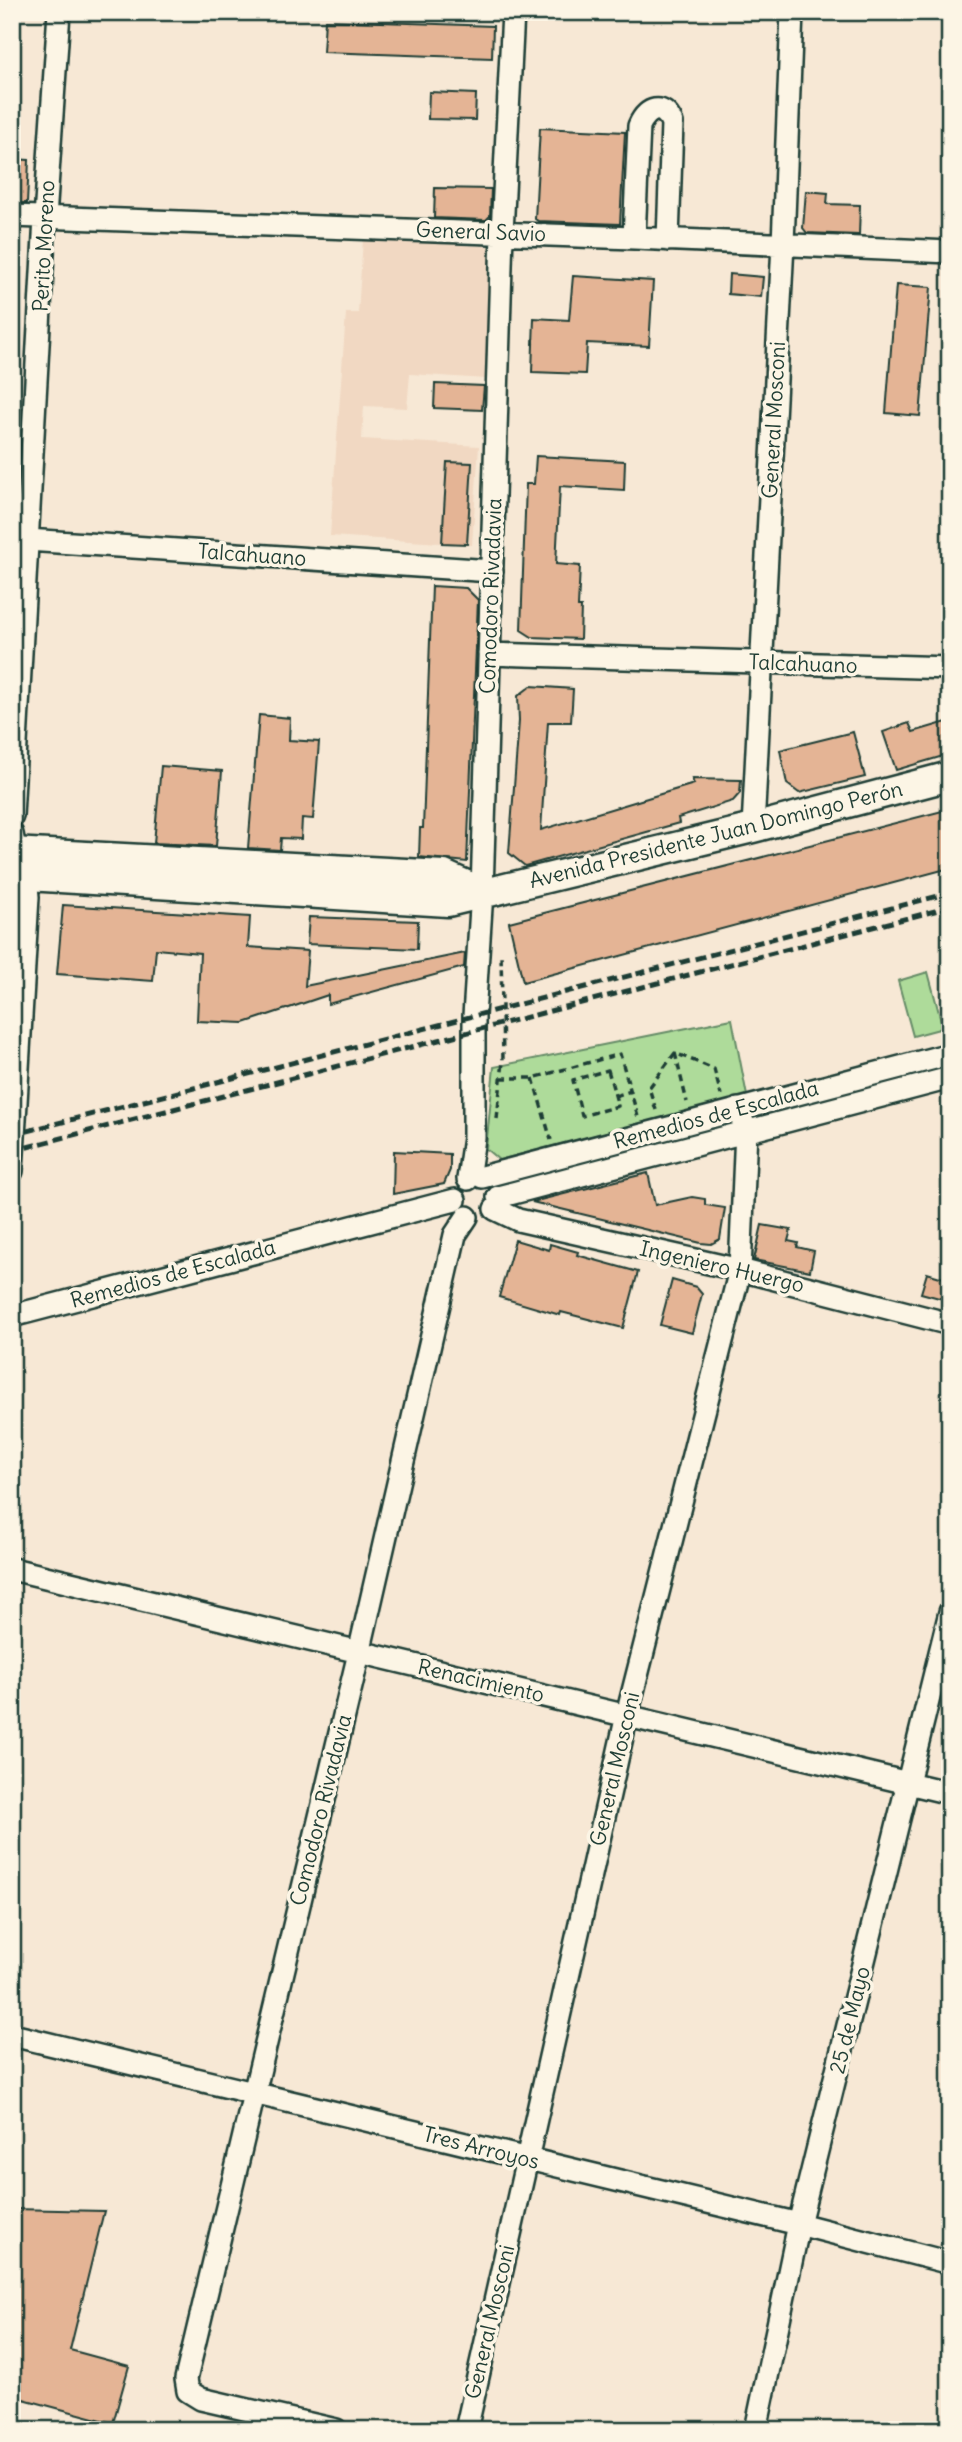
<svg xmlns="http://www.w3.org/2000/svg" width="962" height="2442" font-family="Delius,sans-serif">
<rect width="100%" height="100%" fill="#f7e8d5"/>
<filter id="ink" filterUnits="userSpaceOnUse"><feTurbulence type="fractalNoise" baseFrequency=".0143" numOctaves="2"/><feDisplacementMap in="SourceGraphic" scale="14" xChannelSelector="R" yChannelSelector="G"/><feConvolveMatrix kernelMatrix="1 2 1 2 8 2 1 2 1" color-interpolation-filters="sRGB"/></filter>
<g filter="url(#ink)">
<!-- built -->
<path fill="#f1d8c2" d="M363,239L495,247L486,379L410,374L407,408L364,406L362,439L479,446L472,545L330,536L346,313H358Z"/>
<!-- green -->
<path fill="#aedb9a" stroke="#668c67" stroke-width="2" d="M928,972L943,1028L913,1036L898,981Z
M732,1019L747,1096L499,1160L486,1149L494,1067Z"/>
<!-- building -->
<path fill="#e4b495" stroke="#1f3d34" stroke-width="2" d="M325,20L493,26L492,58L323,52Z
M429,92L476,94L475,120L428,119Z
M540,128L625,132L620,224L538,221L535,219Z
M12,159L29,160L27,203H12Z
M435,188L491,189L490,216L486,220L434,218Z
M806,191L828,193L827,204L860,205L859,235L807,233L803,228Z
M729,274L763,277L761,297L728,294Z
M573,276L653,281L649,346L587,343L585,374L532,372L534,318L569,320Z
M896,285L931,287L920,416L886,413Z
M435,384L484,386L482,410L434,408Z
M536,456L625,461L624,490L560,486L556,564L580,566L578,607H581L580,639L532,637L521,630L526,484H534Z
M447,462L472,463L467,544L442,543Z
M432,586L466,588L478,600L467,862L419,857L420,828H423Z
M531,686L573,689L571,722H548L541,830L694,784L692,779L741,780L740,793L733,801L678,818L679,823L525,866L509,853L519,721L518,696Z
M259,715L290,718L289,740L319,742L313,819L302,818L301,839L281,838L280,850L248,848Z
M950,721V754L896,770L883,732L909,723L913,732Z
M853,732L865,777L799,793L787,784L780,750Z
M161,766L222,771L216,846L154,843Z
M950,809V868L523,982L509,922Z
M63,905L250,917L248,947L308,951L305,986L465,953L464,967L328,1004V995L244,1023L197,1021L200,953L156,949L153,981L57,974Z
M309,917L418,921L417,949L307,944Z
M394,1151L450,1154V1170L444,1184L393,1194Z
M648,1173L655,1205L692,1197L705,1199V1205L725,1208L720,1239L711,1244L701,1243L532,1202Z
M762,1225L791,1230L788,1241L798,1243L797,1247L814,1251L810,1271L754,1260Z
M515,1240L549,1250L550,1244L578,1252L577,1255L638,1272L623,1328L561,1312L560,1315L499,1297Z
M927,1273L950,1280V1301L921,1293Z
M672,1280L696,1287L702,1294L692,1333L660,1325Z
M12,2209L104,2211L70,2350L129,2366L113,2423L12,2396Z"/>
<g fill="none" stroke-linecap="round" stroke-linejoin="round">
<!-- minor casing -->
<g stroke="#1f3d34" stroke-width="26">
<path id="minor" d="M12,216L634,238L950,252
M634,238L639,126C647,108 663,102 672,123L668,240
M12,539L492,571
M489,654L950,668
M12,816L45,218L59,12
M753,828L783,244L792,12
M12,834C16,859 27,871 28,897L12,1171
M482,1177L950,1054
M468,1179L474,1138V1016L482,892L502,233L513,12
M498,1197L950,1078
M495,1209L518,1220L740,1270L950,1324
M12,1316L455,1200
M12,1569L950,1793
M12,2035L799,2224L950,2263
M336,2430L201,2399L188,2391L186,2379L359,1653L455,1235L467,1217
M466,2430L627,1715L740,1270L746,1130L738,1109
M756,2430L799,2224L950,1612"/>
</g>
<!-- major casing -->
<g stroke="#1f3d34" stroke-width="33">
<path id="major" d="M12,852L444,875L482,892
M12,875L448,902L753,828L950,776"/>
</g>
<!-- path -->
<path stroke="#1f3d34" stroke-width="3.5" stroke-dasharray="7 5" stroke-linecap="butt" d="M675,1053L687,1102
M608,1070L618,1106L582,1116L573,1080Z
M501,1078H533L620,1054L638,1117
M533,1078L551,1140
M615,1096L631,1091
M656,1110L649,1088L675,1053L714,1069L721,1095
M497,1119L503,1061L501,952"/>
<!-- minor -->
<use href="#minor" stroke="#fcf5e5" stroke-width="21"/>
<!-- major -->
<use href="#major" stroke="#fcf5e5" stroke-width="28"/>
<!-- rail -->
<path stroke="#1f3d34" stroke-width="5" stroke-dasharray="10 5" stroke-linecap="butt" d="M12,1135L950,893
M12,1151L950,907"/>
</g>
</g>
<g text-anchor="middle" stroke-width="7" stroke-linejoin="round" paint-order="stroke">
<!-- street labels -->
<g font-size="21" fill="#1f3d34" stroke="#fcf5e5">
<text transform="translate(481 232) rotate(2)" y="7">General Savio</text>
<text transform="translate(44 246) rotate(-87)" y="7">Perito Moreno</text>
<text transform="translate(774 420) rotate(-87)" y="7">General Mosconi</text>
<text transform="translate(252 555) rotate(4)" y="7">Talcahuano</text>
<text transform="translate(491 596) rotate(-88)" y="7">Comodoro Rivadavia</text>
<text transform="translate(803 664) rotate(2)" y="7">Talcahuano</text>
<text transform="translate(716 835) rotate(-14)" y="7">Avenida Presidente Juan Domingo Perón</text>
<text transform="translate(716 1115) rotate(-15)" y="7">Remedios de Escalada</text>
<text transform="translate(722 1267) rotate(13)" y="7">Ingeniero Huergo</text>
<text transform="translate(173 1274) rotate(-15)" y="7">Remedios de Escalada</text>
<text transform="translate(481 1681) rotate(13)" y="7">Renacimiento</text>
<text transform="translate(615 1769) rotate(-77)" y="7">General Mosconi</text>
<text transform="translate(321 1810) rotate(-76)" y="7">Comodoro Rivadavia</text>
<text transform="translate(850 2020) rotate(-76)" y="7">25 de Mayo</text>
<text transform="translate(481 2148) rotate(14)" y="7">Tres Arroyos</text>
<text transform="translate(490 2322) rotate(-77)" y="7">General Mosconi</text>
</g>
</g>
<!-- margin -->
<rect width="962" height="2442" fill="none" stroke="#fcf5e5" stroke-width="42"/>
<rect x="21" y="21" width="920" height="2400" fill="none" stroke="#1f3d34" stroke-width="2.5" filter="url(#ink)"/>
</svg>
